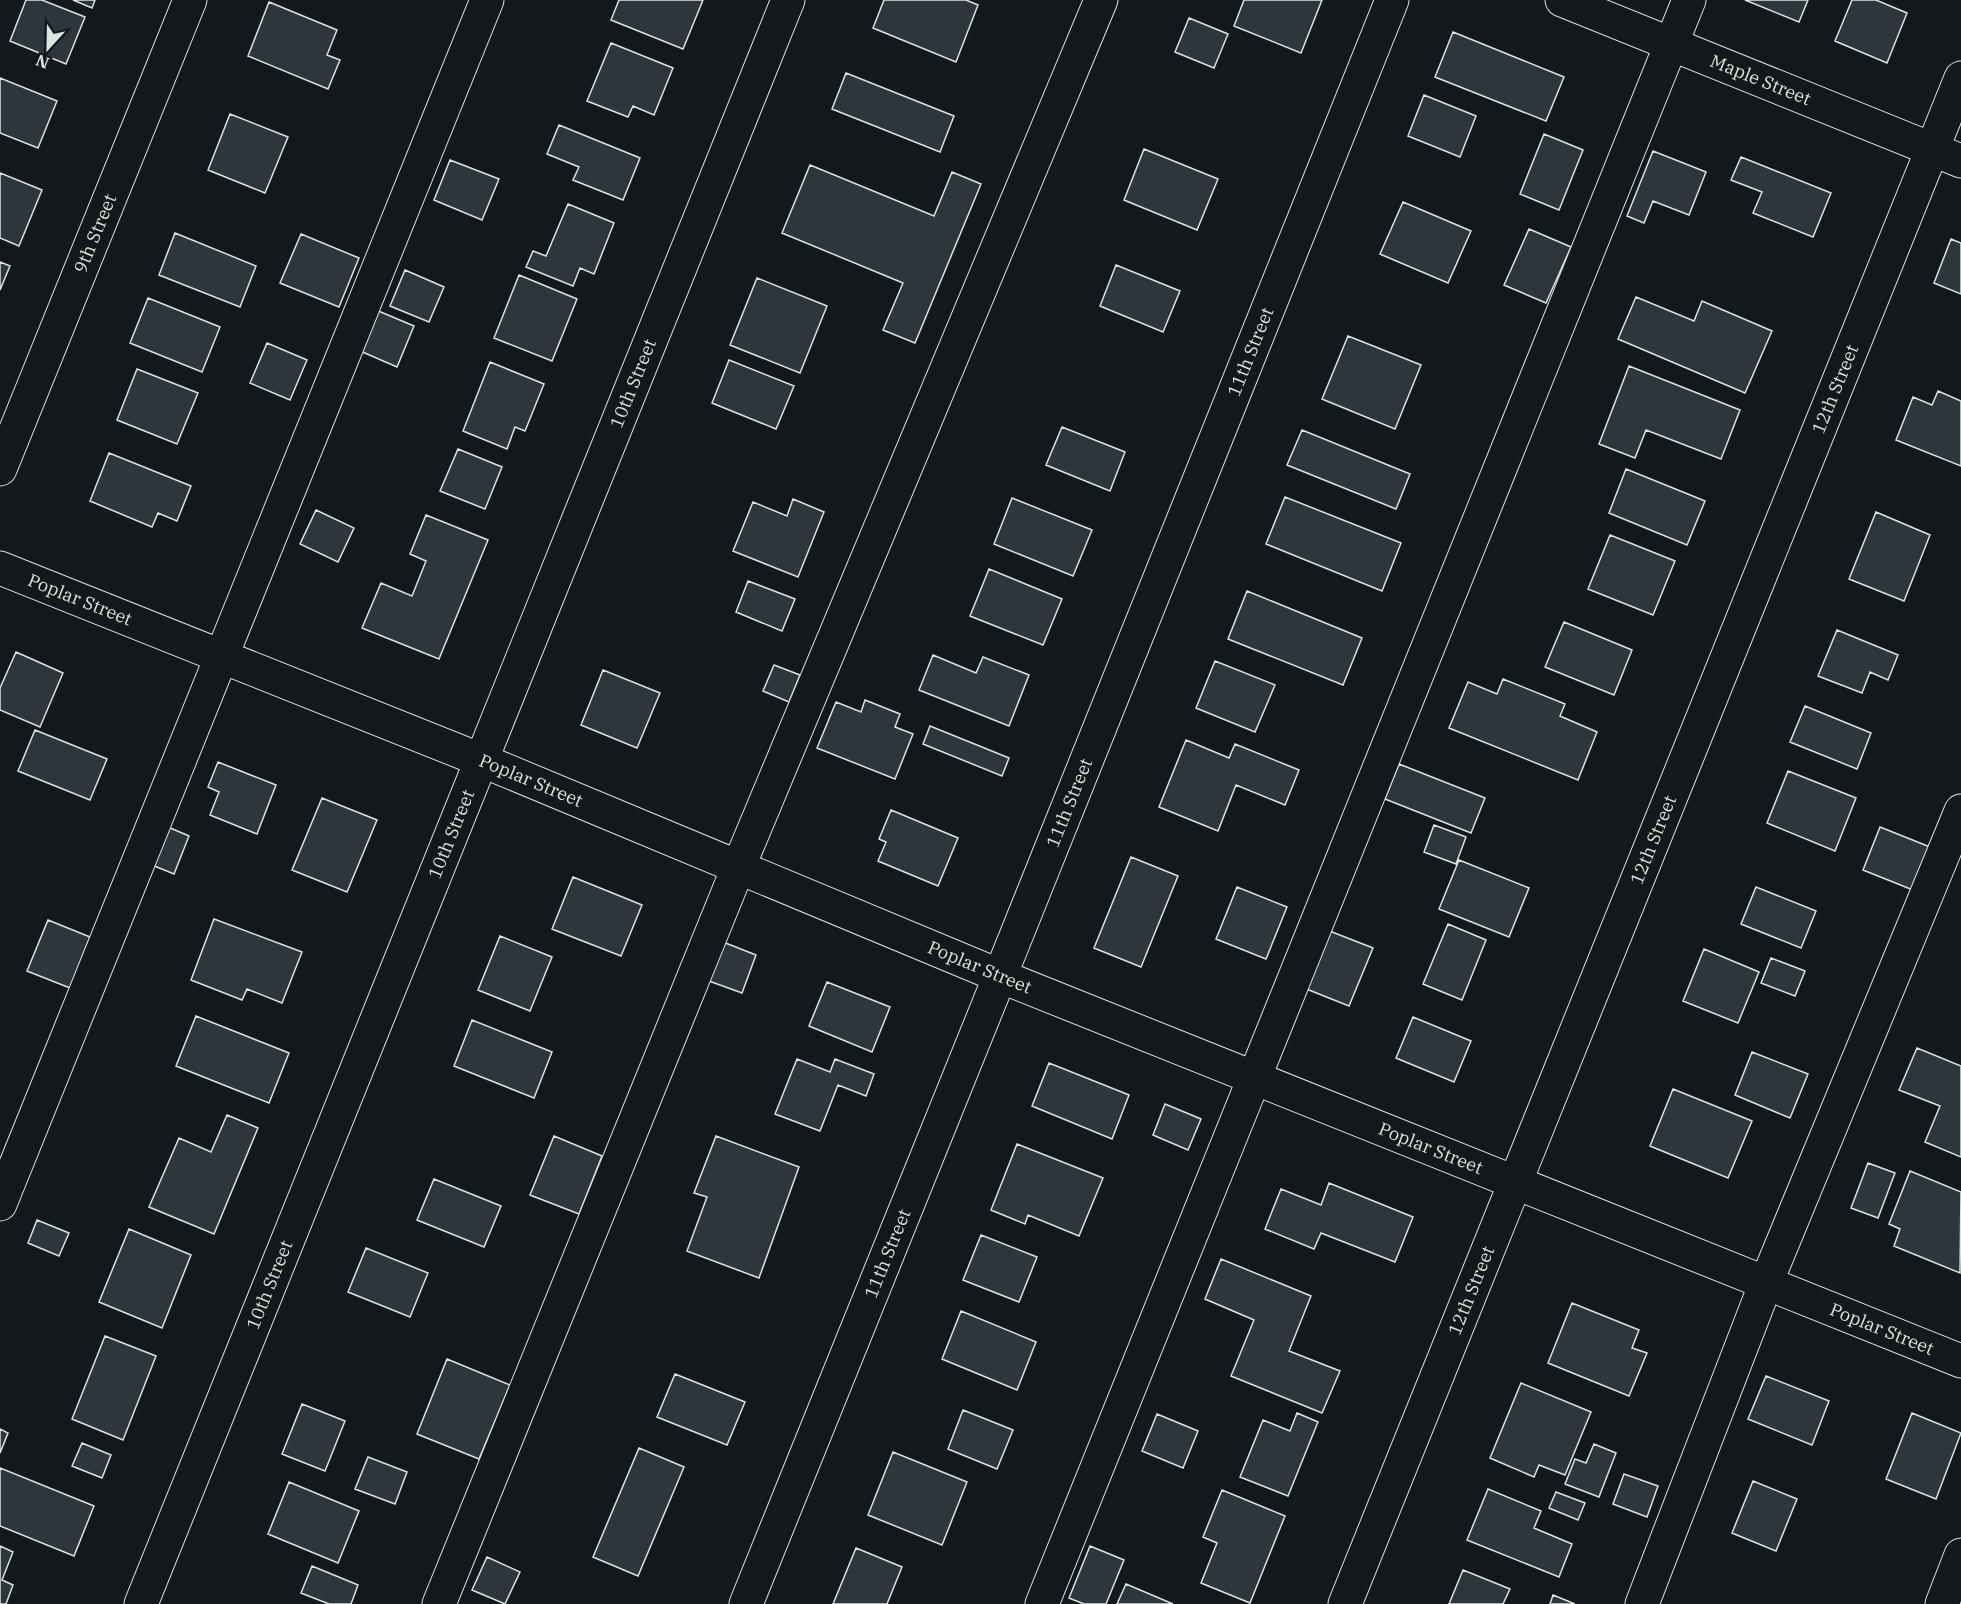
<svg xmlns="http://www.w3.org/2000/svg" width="1961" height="1604" font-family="'IBM Plex Serif',serif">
<rect width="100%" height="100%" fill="#14181c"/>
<!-- building -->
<path fill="#2c363c" stroke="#d8e6dc" stroke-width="1.5" d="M26,0H42L85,17L66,64L10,41Z
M73,0H95L92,8Z
M619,0H703L683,49L611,20Z
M884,0H966L978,5L956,62L873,28Z
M1244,0H1322L1301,53L1234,26Z
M1745,0H1808L1799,22Z
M1852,0H1876L1907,13L1887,63L1835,41Z
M269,2L337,30L327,55L340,60L328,89L248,56Z
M1189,18L1228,34L1214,68L1175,52Z
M1453,32L1564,77L1546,121L1435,77Z
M611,43L673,68L654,115L633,106L628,117L587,101Z
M846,73L954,116L940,152L832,109Z
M0,78L57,101L38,148L0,133Z
M1424,95L1476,116L1460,157L1408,136Z
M230,114L288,137L265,193L208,170Z
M559,125L640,158L623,200L573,180L579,167L547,154Z
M1544,134L1583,150L1559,210L1520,194Z
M1144,149L1218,179L1197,230L1124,200Z
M1653,151L1706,172L1689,215L1653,201L1644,223L1627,216Z
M1741,157L1831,193L1813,237L1753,213L1762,192L1731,180Z
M450,160L499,179L482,220L434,200Z
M810,165L934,216L952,172L981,184L915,343L883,330L903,283L782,233Z
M0,173L42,190L19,246L0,238Z
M1403,202L1471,231L1448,283L1380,254Z
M568,204L614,223L594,274L580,268L573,286L526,267L533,251L546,256Z
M1529,229L1571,247L1546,303L1504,285Z
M175,233L256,266L240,307L159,275Z
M301,234L359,258L339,307L280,283Z
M1951,239L1961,243V294L1934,283Z
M0,262L10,266L0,290Z
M1116,265L1180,291L1163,332L1100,306Z
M405,270L444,287L429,322L390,306Z
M519,275L577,299L552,361L494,338Z
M757,278L827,306L800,373L730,345Z
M1636,297L1694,321L1702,301L1772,331L1745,393L1618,339Z
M148,298L220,327L202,372L130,343Z
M376,310L414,326L397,367L358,350Z
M1348,336L1421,365L1395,429L1322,399Z
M267,343L307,360L290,400L250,383Z
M729,360L794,386L776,429L712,403Z
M490,362L544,384L525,431L515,427L507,449L463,431Z
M1629,366L1740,410L1721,459L1646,430L1635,458L1599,444Z
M137,369L198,393L177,444L117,420Z
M1938,391L1961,401V466L1896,440L1913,397L1932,405Z
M1062,427L1125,452L1110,491L1046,465Z
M1302,430L1410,474L1396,509L1287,465Z
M458,449L502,467L485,509L440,491Z
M109,453L191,486L177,521L158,513L152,527L90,501Z
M1626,469L1705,501L1687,545L1609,513Z
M1285,497L1401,543L1382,591L1266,544Z
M1012,498L1092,530L1073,576L994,544Z
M793,499L824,512L798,577L733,551L753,502L787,516Z
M316,510L354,528L338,562L300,544Z
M1876,512L1930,535L1904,601L1849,579Z
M426,515L488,540L439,659L362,628L381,583L412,596L426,561L410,554Z
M1610,535L1675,561L1653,615L1588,589Z
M989,569L1062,599L1043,645L970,616Z
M748,581L795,599L782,631L736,612Z
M1247,591L1362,638L1343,685L1228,639Z
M1564,622L1632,650L1614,695L1545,667Z
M1837,630L1898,655L1888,680L1870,672L1862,693L1818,676Z
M16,652L63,673L40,727L0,710V688Z
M933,655L976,673L983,657L1029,675L1009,726L919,690Z
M1215,661L1275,685L1255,732L1196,708Z
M774,665L800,675L789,702L763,691Z
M603,670L660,693L637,748L581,725Z
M1503,679L1565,704L1560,716L1597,732L1578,780L1449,728L1468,682L1497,694Z
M865,700L900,714L895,727L913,734L895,779L817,748L836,702L861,712Z
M1805,706L1871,733L1857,769L1790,742Z
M930,726L1009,758L1002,776L923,744Z
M35,730L107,759L90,800L18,771Z
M1186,740L1229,758L1235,744L1299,770L1285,805L1236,785L1218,831L1159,807Z
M218,762L276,785L257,834L210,815L219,792L208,787Z
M1399,764L1485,798L1471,833L1385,799Z
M1788,771L1856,798L1835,851L1767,823Z
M322,798L377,820L347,892L292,870Z
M891,810L958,838L938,886L878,861L886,842L879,839Z
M1434,825L1466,837L1456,864L1424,852Z
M168,827L189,836L174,874L152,865Z
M1880,827L1930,847L1913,890L1863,870Z
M1131,857L1178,876L1141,967L1094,948Z
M1459,860L1529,888L1509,937L1439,909Z
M573,877L642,905L621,956L552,929Z
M1237,887L1287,907L1266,959L1216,939Z
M1756,887L1816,911L1801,948L1741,924Z
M214,919L302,952L282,1003L247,989L242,1000L191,980Z
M48,920L90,937L70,988L27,971Z
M1448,924L1486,940L1462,1000L1423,984Z
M1327,930L1373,948L1349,1006L1304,988Z
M500,936L552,957L530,1011L478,990Z
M723,942L756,955L742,993L709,981Z
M1704,949L1759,972L1738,1023L1683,1001Z
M1771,958L1805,971L1795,996L1761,983Z
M827,982L890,1007L872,1052L809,1026Z
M196,1016L289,1053L269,1103L176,1066Z
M1413,1017L1471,1041L1454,1082L1396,1058Z
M472,1020L552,1052L534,1098L454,1066Z
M1917,1048L1961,1066V1157L1925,1142L1940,1106L1899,1090Z
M1752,1052L1808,1074L1790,1118L1735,1095Z
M797,1059L830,1072L835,1059L874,1074L866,1096L838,1085L820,1131L775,1114Z
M1049,1063L1129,1095L1112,1139L1032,1106Z
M1673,1089L1752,1121L1728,1178L1650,1146Z
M1165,1104L1201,1119L1188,1150L1153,1135Z
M227,1115L258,1128L214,1234L149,1207L179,1138L211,1152Z
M554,1136L602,1156L579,1214L530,1195Z
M716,1136L799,1167L759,1278L687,1251L707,1197L694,1193Z
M1017,1144L1103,1178L1079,1236L1028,1215L1025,1224L991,1210Z
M1868,1163L1895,1173L1878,1218L1851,1208Z
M1910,1171L1961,1192L1960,1273L1894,1246L1900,1229L1889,1224Z
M434,1179L501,1206L484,1247L417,1220Z
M1329,1183L1413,1217L1395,1262L1321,1233L1314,1249L1265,1229L1281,1189L1321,1205Z
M37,1220L69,1233L59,1256L28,1243Z
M129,1229L191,1255L162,1328L99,1302Z
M981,1235L1037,1257L1019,1302L963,1280Z
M366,1248L428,1273L410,1317L348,1292Z
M1221,1259L1311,1296L1289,1351L1340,1371L1322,1413L1231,1376L1254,1320L1205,1299Z
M1572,1303L1639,1330L1632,1348L1647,1353L1629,1396L1548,1363Z
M961,1311L1036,1342L1017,1390L942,1359Z
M105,1336L156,1356L123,1440L72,1419Z
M447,1359L510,1385L479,1459L417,1434Z
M675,1374L745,1402L727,1445L657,1417Z
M1766,1376L1829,1401L1812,1445L1748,1419Z
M1521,1383L1591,1412L1565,1475L1539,1465L1534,1477L1490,1458Z
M302,1404L345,1421L325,1471L282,1454Z
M963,1410L1013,1430L997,1469L948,1449Z
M1297,1413L1318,1422L1288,1496L1240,1477L1263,1420L1290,1431Z
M1912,1413L1961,1433L1936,1499L1886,1479Z
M1157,1414L1198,1431L1183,1468L1142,1451Z
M0,1429L8,1433L0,1453Z
M82,1443L111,1455L102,1478L72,1466Z
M1594,1444L1616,1453L1599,1497L1565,1484L1575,1459L1586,1463Z
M639,1448L684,1467L638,1576L593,1557Z
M893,1452L967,1482L942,1545L868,1515Z
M368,1457L407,1472L395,1504L355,1489Z
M0,1468L94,1506L74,1556L0,1526Z
M1624,1474L1658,1486L1647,1517L1613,1504Z
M1753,1481L1797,1499L1776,1551L1732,1533Z
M289,1482L359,1511L338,1563L268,1534Z
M1488,1489L1541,1511L1534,1528L1572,1544L1559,1577L1467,1540Z
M1222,1490L1285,1516L1250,1603L1201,1583L1217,1543L1203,1537Z
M1556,1492L1585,1503L1578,1520L1549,1508Z
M0,1546L13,1552L2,1580L13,1585L6,1604H0Z
M1090,1546L1124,1560L1106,1604H1084L1069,1598Z
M856,1548L902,1567L887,1604H833Z
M487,1557L520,1572L505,1604L472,1590Z
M312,1566L358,1585L351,1604H329L301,1593Z
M1463,1570L1510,1589L1503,1604H1449Z
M1126,1584L1173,1604H1117Z
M1553,1595L1575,1604H1550Z"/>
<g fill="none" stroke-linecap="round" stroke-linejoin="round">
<!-- minor casing -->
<g stroke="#d8e6dc" stroke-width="35">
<g id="minor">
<path id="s1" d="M1562,0L1961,161"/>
<path id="s2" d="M0,469L190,0"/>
<path id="s3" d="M0,568L481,760L1000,976L1961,1361"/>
<path d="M0,1204L487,0"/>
<path id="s4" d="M141,1604L788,0"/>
<path d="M439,1604L738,868L1101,0"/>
<path id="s5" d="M746,1604L1000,976L1392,0"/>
<path d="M1042,1604L1689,0"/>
<path id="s6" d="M1345,1604L1961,78"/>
<path d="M1642,1604L1766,1283L1961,811"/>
<path d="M1942,1604L1961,1555"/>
</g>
</g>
<!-- minor -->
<use href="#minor" stroke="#14181c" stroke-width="33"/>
</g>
<g text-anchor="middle" stroke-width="4.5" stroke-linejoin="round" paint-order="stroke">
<!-- street labels -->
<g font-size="18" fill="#d8e6dc" stroke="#14181c">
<text dy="6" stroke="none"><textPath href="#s1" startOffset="214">Maple Street</textPath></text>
<text dy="6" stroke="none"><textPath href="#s2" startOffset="254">9th Street</textPath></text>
<text dy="6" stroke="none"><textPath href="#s5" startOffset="1350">11th Street</textPath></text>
<text dy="6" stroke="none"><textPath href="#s4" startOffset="1316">10th Street</textPath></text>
<text dy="6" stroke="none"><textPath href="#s6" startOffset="1310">12th Street</textPath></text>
<text dy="6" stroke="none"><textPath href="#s3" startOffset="86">Poplar Street</textPath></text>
<text dy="6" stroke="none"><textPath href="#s3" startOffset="572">Poplar Street</textPath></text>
<text dy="6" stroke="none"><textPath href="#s5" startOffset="864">11th Street</textPath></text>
<text dy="6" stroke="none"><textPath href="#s4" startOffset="830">10th Street</textPath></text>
<text dy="6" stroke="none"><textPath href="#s6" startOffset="824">12th Street</textPath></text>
<text dy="6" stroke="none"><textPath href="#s3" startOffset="1058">Poplar Street</textPath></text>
<text dy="6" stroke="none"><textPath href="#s3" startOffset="1544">Poplar Street</textPath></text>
<text dy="6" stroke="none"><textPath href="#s5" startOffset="378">11th Street</textPath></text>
<text dy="6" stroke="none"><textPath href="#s4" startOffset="344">10th Street</textPath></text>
<text dy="6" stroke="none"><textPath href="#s6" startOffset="338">12th Street</textPath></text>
<text dy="6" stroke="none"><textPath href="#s3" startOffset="2030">Poplar Street</textPath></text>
</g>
</g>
<!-- north arrow -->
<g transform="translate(48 48) rotate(202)" stroke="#14181c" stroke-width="4.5" paint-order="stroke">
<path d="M0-4.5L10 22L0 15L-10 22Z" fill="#d8e6dc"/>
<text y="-9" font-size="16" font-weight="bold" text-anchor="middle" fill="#d8e6dc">N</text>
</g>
</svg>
